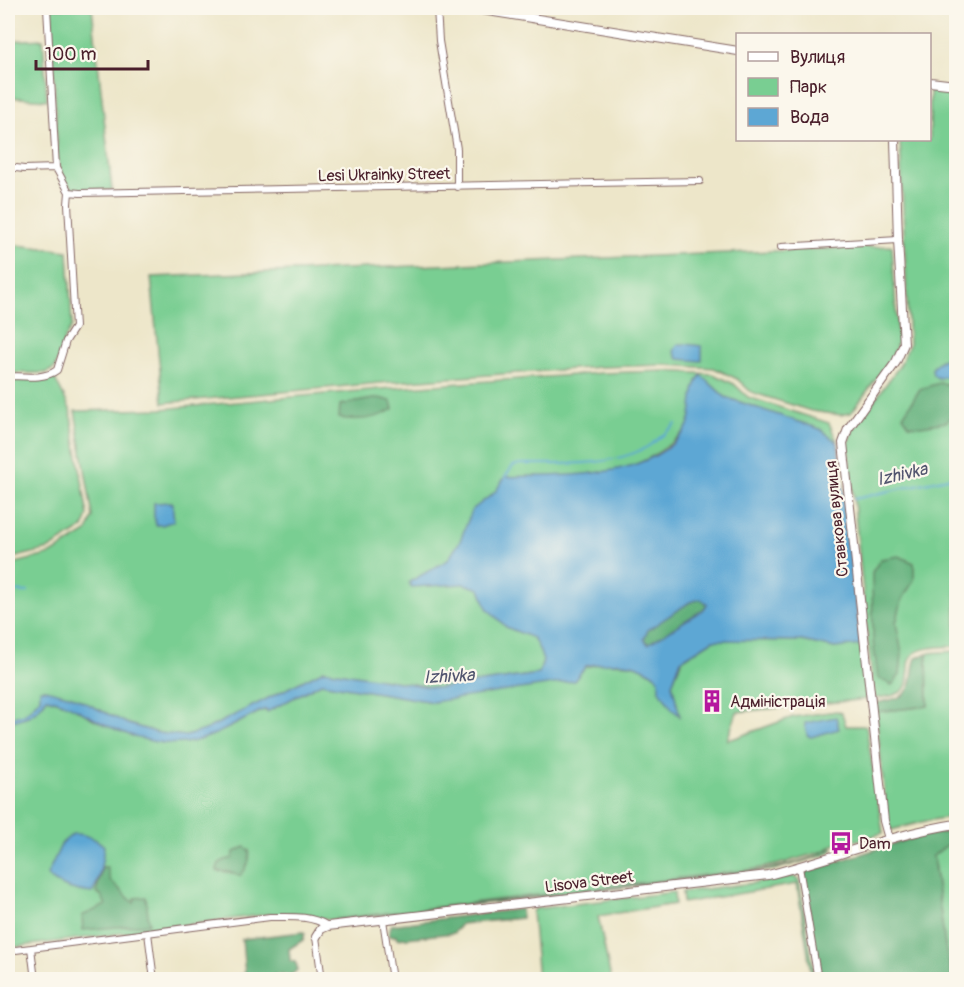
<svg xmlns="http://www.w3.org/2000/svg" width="964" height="987" font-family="Pangolin,sans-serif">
<rect width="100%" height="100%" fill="#fbf7ec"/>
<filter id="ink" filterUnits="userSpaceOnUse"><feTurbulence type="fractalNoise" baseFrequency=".0167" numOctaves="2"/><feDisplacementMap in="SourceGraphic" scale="12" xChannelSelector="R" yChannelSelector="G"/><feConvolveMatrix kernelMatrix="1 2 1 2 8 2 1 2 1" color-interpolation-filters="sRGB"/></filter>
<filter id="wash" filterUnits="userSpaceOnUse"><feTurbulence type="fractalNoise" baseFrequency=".008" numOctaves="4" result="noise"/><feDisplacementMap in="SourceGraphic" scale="24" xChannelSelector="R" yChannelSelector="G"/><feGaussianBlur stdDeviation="1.35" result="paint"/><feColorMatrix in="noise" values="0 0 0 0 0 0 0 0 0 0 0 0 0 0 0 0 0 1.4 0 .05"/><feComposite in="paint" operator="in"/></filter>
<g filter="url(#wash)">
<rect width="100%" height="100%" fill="#ede6c9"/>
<!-- green -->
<path fill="#79ce92" stroke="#62765e" stroke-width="1.5" d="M51,8H92L112,190H76L66,182L58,165Z
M43,39L47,100L8,97V41Z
M930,87L956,90V357C944,359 940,358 932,369L938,378L956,375V646C945,647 919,646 912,656C909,660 909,665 909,670C908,675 908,684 905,688C900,696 883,697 874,699L848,444L852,431L900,365L909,345L900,140H930Z
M8,244L68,251L72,326L64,340L55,368L46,373H8Z
M892,246L898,342L891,359L851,413L841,415L811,411L751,392L737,379L714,368L665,365L601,367L380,383L163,403L151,277Z
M665,371L713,374L734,384L748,397L829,423L838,443L867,699L737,712L727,740L735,738L793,717L837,711L842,713L846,726H866L883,833L859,840L848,841L833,845L824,851L776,865L756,869L329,920L294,913L270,914L8,948V722C26,718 36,715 47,698L69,705L97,721L191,742L230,727L263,710L267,712L321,683L433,702L603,663L631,664L642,667L660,679L659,689L679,715L672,684L682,660L713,640L802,641L835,648L820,429L725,397L702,376L704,414C677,438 658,459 621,469C608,473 593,473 579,475L552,632L539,674L437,688L324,670L205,730L186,736L159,733L128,724L72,696L40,698C30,710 24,717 8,717V565L51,554L87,532L93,517L75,411L161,409L380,389L601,373Z
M47,378L55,379L70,409L88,516L83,528L49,549L8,559V379Z
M956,651V816L926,821L891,830L887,819L876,712L928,706L927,653Z
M956,843V979H953L945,946L933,855L947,845Z
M833,847L834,849L825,855L773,870L336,921V920L762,870C784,866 815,859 833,847Z
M793,876L799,881L815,979H812L797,884L683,903L682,892L761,882Z
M674,892L675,904L598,916L611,979H538L532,912L534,909Z"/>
<!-- forest -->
<path fill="#62b17c" stroke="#566854" stroke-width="1.5" d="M939,383L956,385V413L946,422L921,426L909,425L903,416L920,389Z
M379,398L391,401L393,409C377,420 359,421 339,418L340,405Z
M899,556L914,563V580L902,600L896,623L902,653L900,675L892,685L878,678L873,641L872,572L881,559Z
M701,599L707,604L704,609L648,645L643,639L647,630L690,602Z
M927,653L928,706L876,712L875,703C893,699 909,700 912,678C913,671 913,664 916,658Z
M953,831L956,832V843L947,845L933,856L945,946L953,979H820L803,876L805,875L804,872L893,844L921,836Z
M245,847L249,850C251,859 247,868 241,875C235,876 233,873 228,872C224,871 221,872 217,871C217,861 225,860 233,858L234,852Z
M102,867H107L110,880L134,903L135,898L146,897L149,924L83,930L82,916L106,905L101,895L96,893Z
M521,909L522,918L461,924L454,933L397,939L396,936H389V931L391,925Z
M303,932L305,933L303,940L289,949L290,961L295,962L297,966V970L294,973L290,975H274L266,979H240L241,975L245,974L242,939Z"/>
<!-- water -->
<path fill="#5da7d4" stroke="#546380" stroke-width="1.5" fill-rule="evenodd" d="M678,344H686L701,346L702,348V360L701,361L678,359L674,351Z
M956,357V375L938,378L933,375L932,369C940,358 944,359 956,357Z
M701,375L725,397L820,429L838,443L861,645L835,648L802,641L713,640L681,660L672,684L680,716L672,709L659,689V679C654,675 649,670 643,668C628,660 602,663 586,666L574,681L433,702L321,683L267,712L266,710H263C240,721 216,737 191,742C160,748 125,735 98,721C81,712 66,702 47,698C35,716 28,717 8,722V717C24,717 30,710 40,698V689H45L72,696L128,724L159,733L186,736L205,730L324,670L437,688L539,674L543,661L539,649L533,638L506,627L487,608L480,589L464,584L411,587L409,582L448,560L460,541L472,510L495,492L505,477C562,474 644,482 684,432C697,415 688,391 701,375ZM701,599L707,604L704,609L648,644L644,639L648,630L690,602Z
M172,502L174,521L162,525H156L154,516V503Z
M836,717L839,729L811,737L808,736L805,727V723Z
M73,834C83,833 97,839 104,846C103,858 99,885 92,893C78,892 55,886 47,875L62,843Z"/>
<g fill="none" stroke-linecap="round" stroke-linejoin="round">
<!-- stream -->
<path stroke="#5da7d4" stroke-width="2" d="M505,477L513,466L520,464C560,464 611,467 647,447C658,440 667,432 676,424
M854,499L956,476
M8,591L28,592"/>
</g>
</g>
<g filter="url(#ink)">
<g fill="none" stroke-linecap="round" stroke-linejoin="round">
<!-- street casing -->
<g stroke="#836562" stroke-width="8">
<path id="street" d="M47,8L56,168
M437,8L439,41L457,149V187
M8,167L24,169L56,168L69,192L80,193L700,181
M781,247L898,240
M8,376C22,376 44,380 57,370L66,341L75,327L68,204L69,192
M799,867L818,980
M383,920L392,980
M148,933L154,980
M316,937L322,980
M31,948L35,980
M8,951L270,917C291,917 310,915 328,926"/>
</g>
<!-- secondary casing -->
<g stroke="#836562" stroke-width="10">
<path id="secondary" d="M469,8L738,51
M930,82L956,85
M889,839L884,821L843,443L848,429L896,362L904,344L898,240L895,140
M316,937L321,929L328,926L768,875C831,859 892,834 956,824"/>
</g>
<!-- street -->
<use href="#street" stroke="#fff" stroke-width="6"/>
<!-- secondary -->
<use href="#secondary" stroke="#fff" stroke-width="8"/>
</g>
</g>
<!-- icons -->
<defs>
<g id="building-bare" transform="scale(1.8)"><path d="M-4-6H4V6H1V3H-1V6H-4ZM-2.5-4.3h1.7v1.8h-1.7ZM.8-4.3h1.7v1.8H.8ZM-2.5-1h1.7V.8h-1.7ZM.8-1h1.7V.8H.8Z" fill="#b5179e" stroke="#fbf7ec" stroke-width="2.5" paint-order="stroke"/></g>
<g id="bus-bare" transform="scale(1.8)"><path d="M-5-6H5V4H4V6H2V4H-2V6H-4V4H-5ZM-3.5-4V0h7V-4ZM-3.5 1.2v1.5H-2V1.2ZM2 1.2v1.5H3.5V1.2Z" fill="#b5179e" stroke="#fbf7ec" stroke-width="2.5" paint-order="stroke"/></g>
</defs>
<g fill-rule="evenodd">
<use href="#building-bare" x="712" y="701"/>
<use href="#bus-bare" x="841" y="843"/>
</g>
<g text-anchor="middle" stroke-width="4.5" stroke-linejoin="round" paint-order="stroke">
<!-- street labels -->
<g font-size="16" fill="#4a1f2b" stroke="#fbf7ec">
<text transform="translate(384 174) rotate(-1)" y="6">Lesi Ukrainky Street</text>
<text transform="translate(836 519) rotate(-96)" y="6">Ставкова вулиця</text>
<text transform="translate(589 881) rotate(-7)" y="6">Lisova Street</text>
</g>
<!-- poi labels -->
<g font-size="16" fill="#4a1f2b" stroke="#fbf7ec" text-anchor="start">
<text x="730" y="707">Адміністрація</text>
<text x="859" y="849">Dam</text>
</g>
<!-- water labels -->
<g font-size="18" font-style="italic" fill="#52556f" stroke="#fbf7ec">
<text transform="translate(902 474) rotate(-13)" y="6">Izhivka</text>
<text transform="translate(449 676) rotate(-3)" y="6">Izhivka</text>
</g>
</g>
<!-- margin -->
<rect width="964" height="987" fill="none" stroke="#fbf7ec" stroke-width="30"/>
<!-- legend -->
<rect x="736" y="33" width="195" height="108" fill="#fbf7ec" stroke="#b4a19f" stroke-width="1.5"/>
<rect x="748" y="52" width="30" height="9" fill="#ffffff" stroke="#b4a19f" stroke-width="1.5"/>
<text x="790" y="63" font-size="18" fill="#4a1f2b">Вулиця</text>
<rect x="748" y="78" width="30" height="18" fill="#79ce92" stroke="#b4a19f" stroke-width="1.5"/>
<text x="790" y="93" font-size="18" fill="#4a1f2b">Парк</text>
<rect x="748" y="108" width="30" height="18" fill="#5da7d4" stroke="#b4a19f" stroke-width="1.5"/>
<text x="790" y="123" font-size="18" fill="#4a1f2b">Вода</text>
<!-- scale -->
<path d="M36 60v9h112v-9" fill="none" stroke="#4a1f2b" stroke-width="3"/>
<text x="45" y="60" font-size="18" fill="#4a1f2b" stroke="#fbf7ec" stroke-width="4.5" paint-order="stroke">100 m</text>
</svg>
